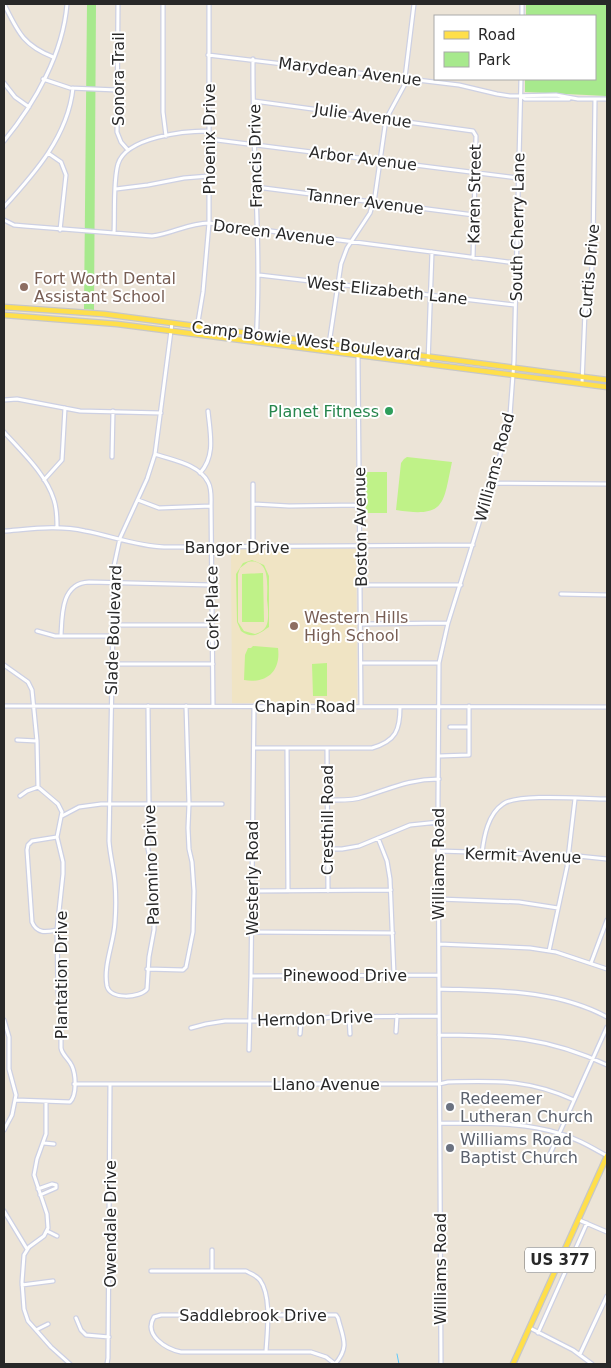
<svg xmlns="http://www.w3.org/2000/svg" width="611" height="1368" font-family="'DejaVu Sans',sans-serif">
<rect width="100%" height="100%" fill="#ece4d7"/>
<!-- education -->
<path fill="#f0e4c4" d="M231,549H356L357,703H232Z"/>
<!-- green -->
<path fill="#a7e98d" d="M87,4H96L94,310L84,309Z
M526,4H607V96L525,92V79H595V16H526Z"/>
<!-- pitch -->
<path fill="#bff288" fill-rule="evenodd" d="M407,457L452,462C443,504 446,518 396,510L401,463L404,459Z
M365,472H387V513H366Z
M252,560L264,565L269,576V627C260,633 253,640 241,631L237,622L236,574L243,563ZM248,562C271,558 267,585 267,600C268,608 269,617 267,624C265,630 261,632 255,634L244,631L238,622V574L240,568Z
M263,573L264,622H242V574Z
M253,646L278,648C281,671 267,684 244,680L245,655L248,648H251Z
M327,663V696H313L312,664Z"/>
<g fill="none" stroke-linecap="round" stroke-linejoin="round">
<!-- stream -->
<path stroke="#5ec8fb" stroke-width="1" d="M397,1354L399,1364"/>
<!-- minor casing -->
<g stroke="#cdd0e3" stroke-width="5.5">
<path id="minor" d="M4,4C18,32 23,45 53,57
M118,4L117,132L121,142L128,150
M163,4V112L166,136
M522,16V4
M208,55L459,85L497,94L510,96L556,95L578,99
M253,59C252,153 262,248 256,342
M43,79L70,88L117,90
M4,83L15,97L29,107
M521,96L525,99H569
M578,99H607
M254,101L473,131L476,136L473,258
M209,139L518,178
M4,141C35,103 63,54 67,4
M48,153L61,162L66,175L60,230
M256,187L474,215
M116,189L148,185L184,178L209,176
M4,207C35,173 68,136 73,88
M4,220L14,225L25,226L152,236C172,234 188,223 209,223L516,263
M114,233C115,214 113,181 118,164C126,137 185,131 208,131
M259,275L515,305
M196,334L203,292L209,223V4
M360,348L358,355L361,706
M328,351L341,264L347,248L370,213L375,196L386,119L404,86L414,4
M428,364L432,252
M582,383L585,312L590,294L593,251L595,99
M4,400L17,399L80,411L161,413
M4,432C22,452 46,474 54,500C57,509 57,518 57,527
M155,454C172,460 199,464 208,482C212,489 211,498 211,506L213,706
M112,457L113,411
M200,473C216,456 210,433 208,411
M44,480L62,460L65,408
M492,483L607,484
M253,484V546
M138,500L159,508L211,506
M253,504L289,506L359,505
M4,531C31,529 58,525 85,531C112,536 136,546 164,547L473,545
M361,585H461
M561,594L607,595
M361,624L448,623
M112,625H212
M37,631L55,636H112
M61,636C62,615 61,583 89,582L212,585
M361,663H439
M112,664H213
M4,665L28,682L32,690L37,741L38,787L58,804L62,812L57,837L63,862V874L57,930L58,992L61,1013V1048C62,1055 69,1059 72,1066C76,1075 77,1095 70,1102L16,1100
M4,706L607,707
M148,706L149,805L148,849L154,877V930L149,957L147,989C140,998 110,1000 107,986C103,965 114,943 115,922C116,909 116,896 115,883C114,869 110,856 109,841L114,566L120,538L147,479L155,454L172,323
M450,727H469
M17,740L37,741
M254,748H372C396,741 400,730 400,707
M287,748L288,891
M327,748L328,891
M439,756L469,755V706
M20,796L27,791L38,787
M327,800C339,800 352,801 363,797C390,789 409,779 439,779
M62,816L79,807L101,804H222
M378,838L387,861L390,879L394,975
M328,849H342L359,846L410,825L439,822
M439,851L568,855L607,859
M482,853C484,836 488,814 503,804C517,793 587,799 607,799
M252,891L391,890
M439,899L519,902L558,908
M57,930C46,932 37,934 32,922L27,850L28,845L32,841L57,837
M252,932L393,933
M439,944L530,948L556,952L607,969
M549,951L567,867L575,799
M591,963L607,920
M147,969L183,970L186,967L193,932L194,891L192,862L189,849L188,828L189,804L186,706
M251,976L439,975
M439,989C496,991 555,989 607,1017
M349,1017L350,1034
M4,1020L9,1037V1069L16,1095L12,1115L4,1130
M191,1028L206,1024L225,1021H295L333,1017L439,1016
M396,1032L397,1016
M300,1034L301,1021
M439,1035C503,1035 548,1037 607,1065
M249,1050L251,976L254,706
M74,1084H439L448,1082C497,1081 528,1079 574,1100
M46,1102V1134L37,1159L34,1175L47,1214L48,1228L44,1236L29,1247L24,1255L22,1282L24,1309L28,1321L51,1347L70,1364
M440,1123C479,1124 520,1121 558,1133C576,1138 591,1147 607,1156
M44,1143L54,1144
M550,1154L607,1027
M38,1189L52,1184L56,1185V1188L40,1195
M4,1211L27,1249
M579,1220L607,1232
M47,1231L57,1236
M212,1250V1271
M151,1271H246C251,1274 256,1275 260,1280C272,1297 267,1332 266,1352
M22,1285L53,1281
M161,1315H336L338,1318C343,1338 350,1347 335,1364L326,1357L311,1352H181C166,1349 143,1335 154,1317Z
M76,1318L81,1330L86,1335L109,1337
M530,1328L573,1350L592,1364
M36,1330L48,1324
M538,1333L587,1223
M580,1354L607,1296
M107,1364L108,1358L110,1084
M441,1364L438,801L439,663L448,623L499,459L510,415L514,361L521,79"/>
</g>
<!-- major casing -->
<g stroke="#c7c7c7" stroke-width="7">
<path id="major" d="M4,307L104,314L607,380
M4,315L117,324L607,387
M513,1364L607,1156"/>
</g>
<!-- minor -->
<use href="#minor" stroke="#fff" stroke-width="3"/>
<!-- major -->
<use href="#major" stroke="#ffdf4a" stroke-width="4.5"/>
</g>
<!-- markers -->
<g fill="#8d6e63" stroke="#fff" stroke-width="2">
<circle cx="24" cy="287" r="5"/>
<circle cx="294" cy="626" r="5"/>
</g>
<circle fill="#2e9e5b" stroke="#fff" stroke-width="2" cx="389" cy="411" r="5"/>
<g fill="#6b7280" stroke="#fff" stroke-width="2">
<circle cx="450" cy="1107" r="5"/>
<circle cx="450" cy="1148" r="5"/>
</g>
<g text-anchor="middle" stroke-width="4" stroke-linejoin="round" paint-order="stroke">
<!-- shield labels -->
<rect fill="#fff" stroke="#686868" stroke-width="1" x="525" y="1247.5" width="70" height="25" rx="4"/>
<g font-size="15" font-weight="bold" fill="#282828">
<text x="560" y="1265">US 377</text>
</g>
<!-- street labels -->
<g font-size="16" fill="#282828" stroke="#fff">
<text transform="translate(350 71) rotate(7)" y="6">Marydean Avenue</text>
<text transform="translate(118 79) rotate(-90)" y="6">Sonora Trail</text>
<text transform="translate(363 115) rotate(8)" y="6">Julie Avenue</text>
<text transform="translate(209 139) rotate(-90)" y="6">Phoenix Drive</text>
<text transform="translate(255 156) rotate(-91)" y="6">Francis Drive</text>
<text transform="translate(363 158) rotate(7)" y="6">Arbor Avenue</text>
<text transform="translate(474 194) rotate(-89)" y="6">Karen Street</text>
<text transform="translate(365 201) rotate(7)" y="6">Tanner Avenue</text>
<text transform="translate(517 227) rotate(-89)" y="6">South Cherry Lane</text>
<text transform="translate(274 232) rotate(7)" y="6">Doreen Avenue</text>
<text transform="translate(589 271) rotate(-85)" y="6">Curtis Drive</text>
<text transform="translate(387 290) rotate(6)" y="6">West Elizabeth Lane</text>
<text transform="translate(306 340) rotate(7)" y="6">Camp Bowie West Boulevard</text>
<text transform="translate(494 467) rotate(-75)" y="6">Williams Road</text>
<text transform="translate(360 527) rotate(-91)" y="6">Boston Avenue</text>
<text x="237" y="553">Bangor Drive</text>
<text transform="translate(212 608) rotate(-91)" y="6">Cork Place</text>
<text transform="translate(113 630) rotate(-88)" y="6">Slade Boulevard</text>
<text x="305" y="712">Chapin Road</text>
<text transform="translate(327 820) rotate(-90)" y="6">Cresthill Road</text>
<text transform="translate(523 855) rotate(2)" y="6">Kermit Avenue</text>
<text transform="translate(438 864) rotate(-90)" y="6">Williams Road</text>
<text transform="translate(151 865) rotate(-92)" y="6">Palomino Drive</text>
<text transform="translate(252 878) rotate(-90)" y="6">Westerly Road</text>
<text transform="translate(61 975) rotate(-90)" y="6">Plantation Drive</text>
<text x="345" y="981">Pinewood Drive</text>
<text transform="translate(315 1018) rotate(-2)" y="6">Herndon Drive</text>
<text x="326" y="1090">Llano Avenue</text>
<text transform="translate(110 1224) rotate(-90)" y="6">Owendale Drive</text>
<text transform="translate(440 1269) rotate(-90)" y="6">Williams Road</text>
<text x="253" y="1321">Saddlebrook Drive</text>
</g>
<!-- education labels -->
<g font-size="16" fill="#785e54" stroke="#fff" text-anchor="start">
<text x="34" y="284">Fort Worth Dental<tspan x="34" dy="18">Assistant School</tspan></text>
<text x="304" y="623">Western Hills<tspan x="304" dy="18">High School</tspan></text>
</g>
<!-- leisure labels -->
<g font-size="16" fill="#27864d" stroke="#fff" text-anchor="end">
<text x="379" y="417">Planet Fitness</text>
</g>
<!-- worship labels -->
<g font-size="16" fill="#5b616d" stroke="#fff" text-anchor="start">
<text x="460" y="1104">Redeemer<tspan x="460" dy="18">Lutheran Church</tspan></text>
<text x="460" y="1145">Williams Road<tspan x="460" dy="18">Baptist Church</tspan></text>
</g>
</g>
<!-- border -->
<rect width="611" height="1368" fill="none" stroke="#282828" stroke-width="10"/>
<!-- legend -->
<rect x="434" y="15" width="162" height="65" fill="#ffffff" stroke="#a9a9a9"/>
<rect x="444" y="31" width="25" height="8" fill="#ffdf4a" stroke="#a9a9a9"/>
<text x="478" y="40" font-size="15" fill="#282828">Road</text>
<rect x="444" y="52" width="25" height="15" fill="#a7e98d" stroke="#a9a9a9"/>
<text x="478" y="65" font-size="15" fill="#282828">Park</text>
</svg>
